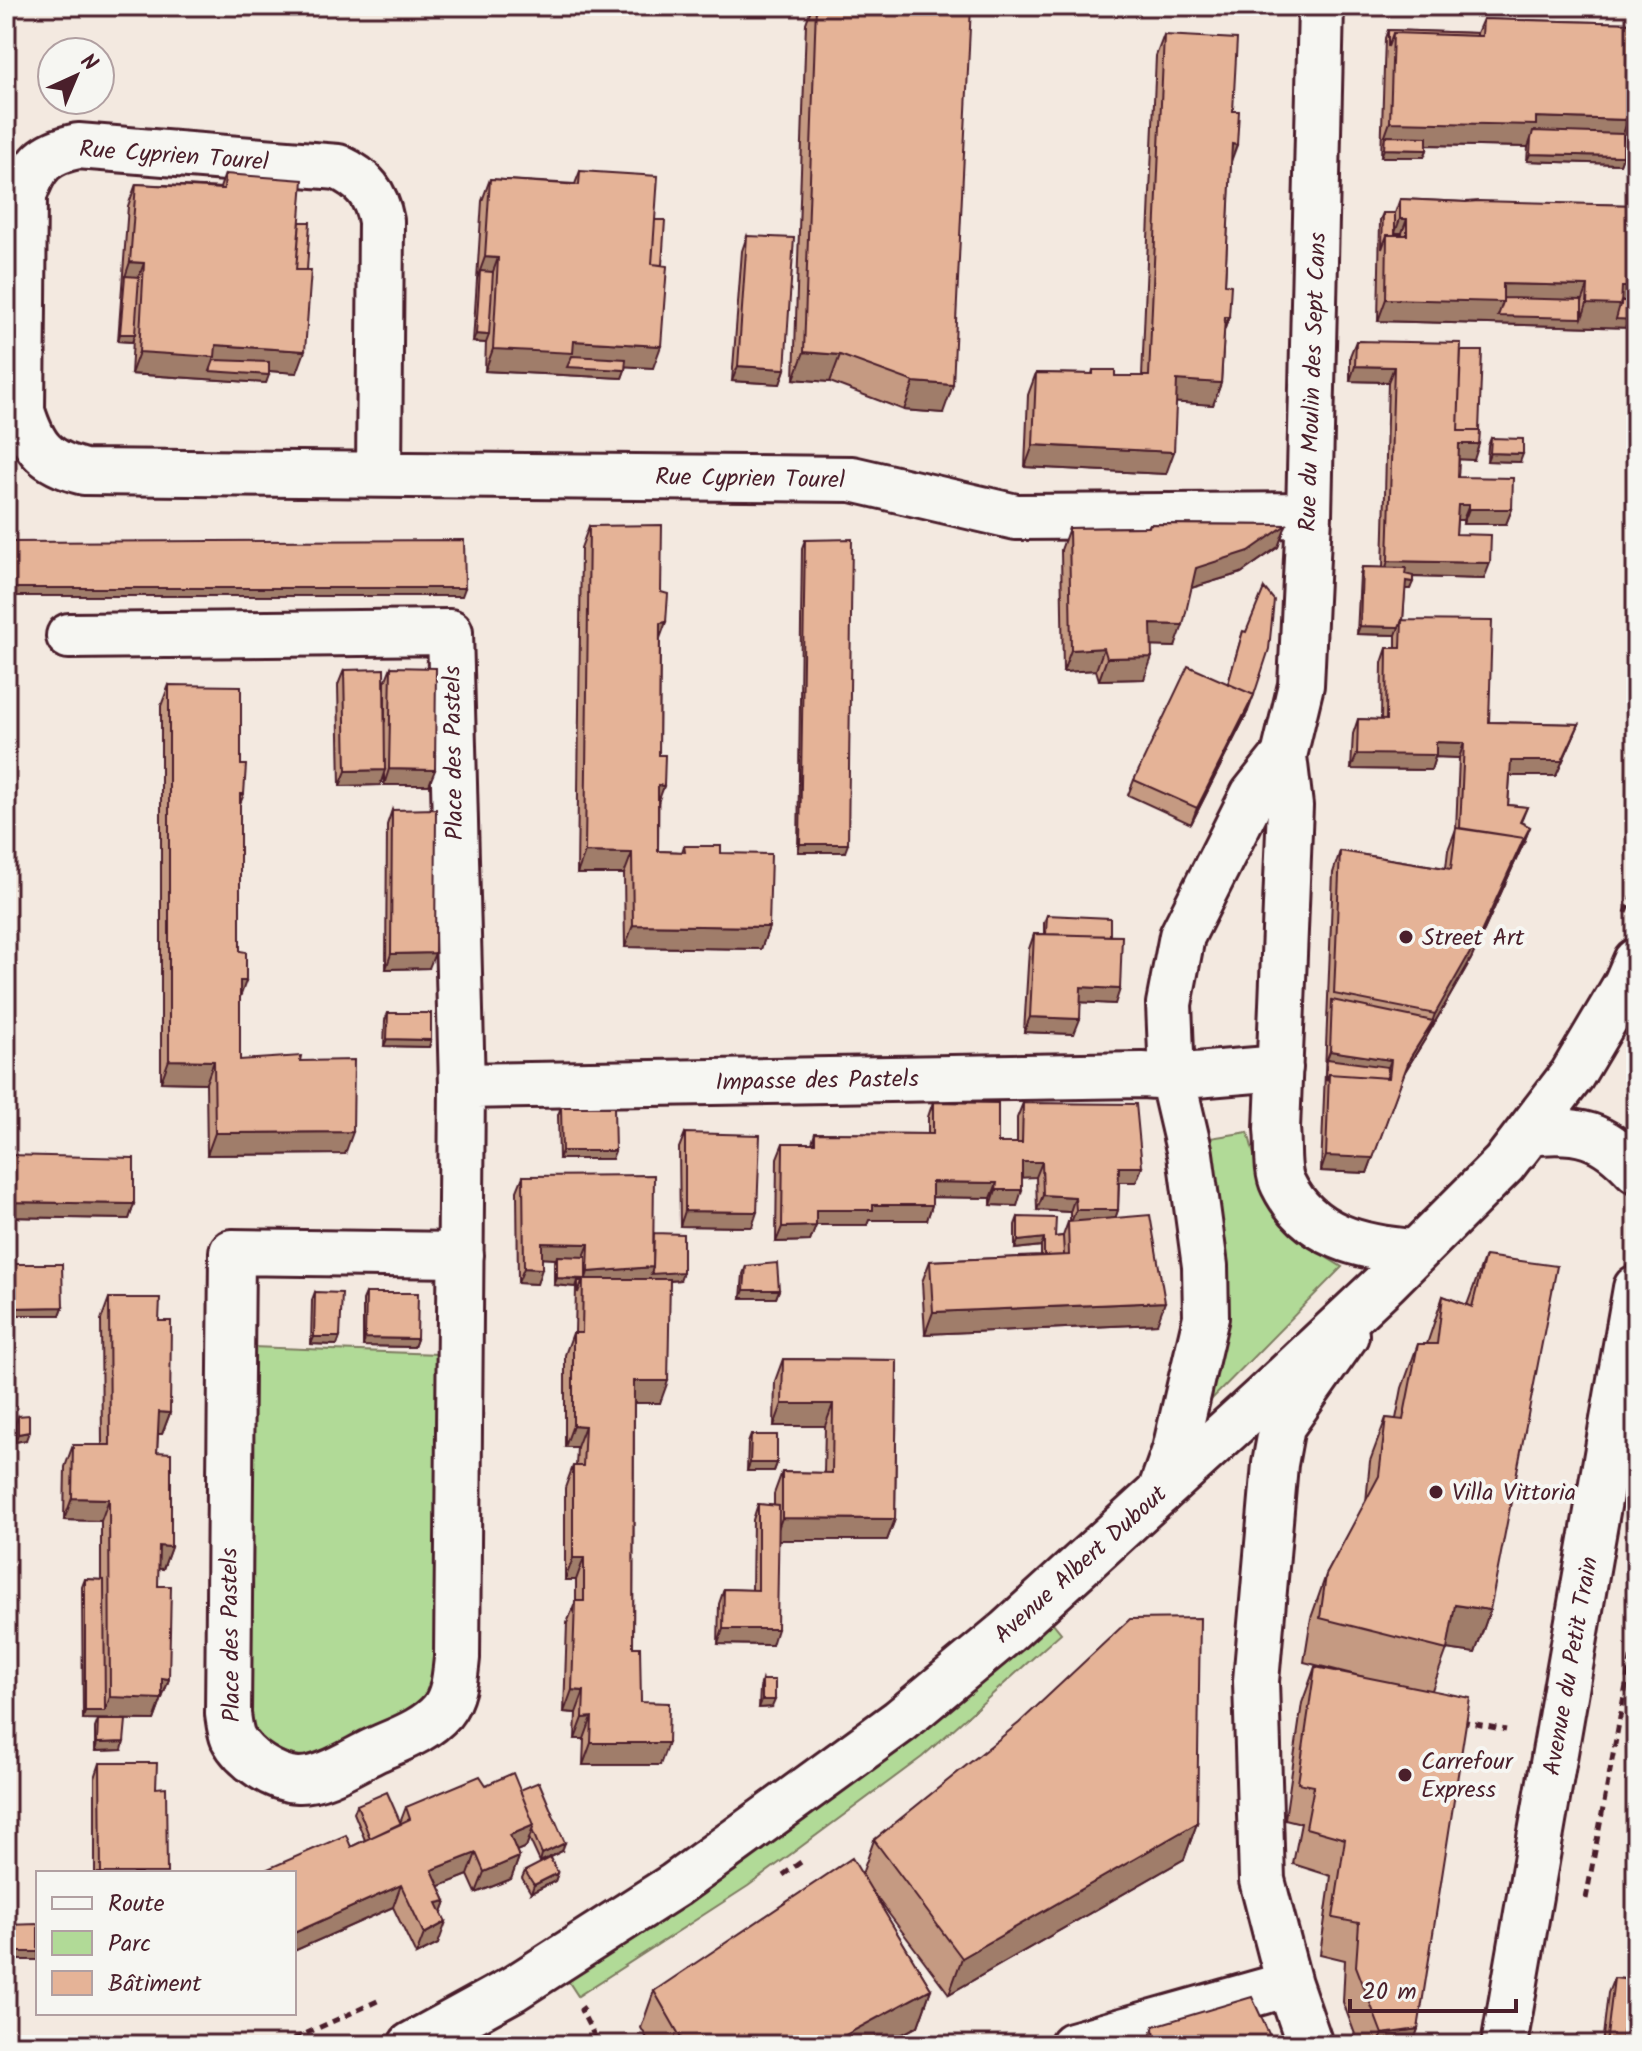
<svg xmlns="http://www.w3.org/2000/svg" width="1642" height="2051" font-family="Kalam,sans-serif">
<rect width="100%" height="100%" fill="#f3e9e0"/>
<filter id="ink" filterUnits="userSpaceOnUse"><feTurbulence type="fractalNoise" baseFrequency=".0125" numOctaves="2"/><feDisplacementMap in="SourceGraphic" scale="16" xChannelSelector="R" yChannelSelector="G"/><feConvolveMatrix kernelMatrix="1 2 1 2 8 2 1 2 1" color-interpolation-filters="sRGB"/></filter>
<g filter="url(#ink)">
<!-- green -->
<path fill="#b1da97" stroke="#7e7c61" stroke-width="2" d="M1248,1132L1266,1201L1301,1242L1342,1267L1203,1408L1204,1139Z
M252,1347L438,1354V1656L436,1684L422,1704L315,1756C287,1758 263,1747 250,1721Z
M1049,1618L1061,1633L922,1757L748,1886L578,1996L563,1973L765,1848L967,1690Z"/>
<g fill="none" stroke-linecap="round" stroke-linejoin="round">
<!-- minor casing -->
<g stroke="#4a1f2b" stroke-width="50">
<path id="minor" d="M1321,6L1309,515L1301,685L1284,756L1290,806L1277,1129C1279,1145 1276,1170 1283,1184C1309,1237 1362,1248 1415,1252
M379,474L381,221C376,194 364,179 338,167L78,146C44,153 35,164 24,195L22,411C34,449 45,462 84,472L852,479L1016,517L1309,515
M69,636L450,632L462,1086L457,1658C455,1676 454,1696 442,1711C425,1731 397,1740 373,1751C352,1761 322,1781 298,1780C274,1779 244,1759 233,1738C230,1731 229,1721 228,1714L232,1252L461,1255
M462,1086L1142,1075L1172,1077L1280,1068
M1160,1492L1175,1450L1206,1317L1205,1266L1190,1154L1172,1077L1169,1004L1182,936L1253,795L1284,756
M1072,2045L1289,1984
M1310,2045L1289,1984L1262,1880L1256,1681L1275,1464L1282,1426L1346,1335"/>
</g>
<!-- secondary casing -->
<g stroke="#4a1f2b" stroke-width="50">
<path id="secondary" d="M1516,1150L1529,1133C1578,1127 1604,1134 1636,1170
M411,2045L513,1989L675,1885L900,1721L1007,1632L1263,1398L1386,1282L1504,1164L1572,1075L1626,984L1636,961
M1504,2045L1636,1288"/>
</g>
<!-- path -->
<path stroke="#4a1f2b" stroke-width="5" stroke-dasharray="8 6" stroke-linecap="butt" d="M1626,913L1636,886
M1461,1721L1506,1730
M783,1875L801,1862
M1586,1899L1636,1632
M585,2007L581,2010L599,2045
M281,2045L382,1999"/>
<!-- minor -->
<use href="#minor" stroke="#f6f6f2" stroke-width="44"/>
<!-- secondary -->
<use href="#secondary" stroke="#f6f6f2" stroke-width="44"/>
</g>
<!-- wall -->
<path fill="#c59a82" stroke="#4a1f2b" stroke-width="2" d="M812,6H816L943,413L904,410L830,382L794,379L806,23Z
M1483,19L1633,23L1636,151H1623V156L1620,164L1527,161L1528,147L1427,145V150L1424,157H1381L1385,38L1388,30L1477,33Z
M1164,35L1233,111L1225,284L1229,317L1224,331L1221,383L1213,405L1176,402L1166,474L1025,467L1028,395L1036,373L1092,374L1093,370L1115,376H1142L1156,56Z
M580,171L655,220L653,368L626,366L622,378L485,371L486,342V343L473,342L482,201L490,179L575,184Z
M225,174L300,222L297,373L269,371L266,383L131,374L133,339L132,342L118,341L128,206L136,184L220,188Z
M1400,199L1466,202L1636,205V328L1378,321L1380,220L1383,213H1395Z
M747,236L785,369L780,384L732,381L742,251Z
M1356,341L1461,351L1474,460L1459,459L1458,477L1512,509L1506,524H1463V520H1457L1456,534L1484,579L1413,577L1410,589H1405L1403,620L1489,722L1579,724L1556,776H1510L1508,805L1527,807L1521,822L1530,827L1524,842L1471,959L1427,1036L1404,1073L1367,1173L1321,1171L1333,873L1340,851L1446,868L1448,850L1456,829L1459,758L1435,757L1431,770L1351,769L1353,734L1358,719L1381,720L1382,663L1387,648H1396V635L1357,634L1360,575L1362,567L1383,568L1388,382L1350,381V356Z
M1491,438L1520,462L1487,461L1488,446Z
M1636,460V476L1631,474Z
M1150,524L1286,525L1278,547L1241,573L1191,588L1175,647L1151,646L1144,679L1099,680L1096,670L1063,672L1061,550L1069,528L1148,527Z
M589,526L660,640L658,851L682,852L684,846L721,853L769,927L761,949L625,947L624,874H577L581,548Z
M805,540L845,852H798L802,548Z
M1243,631L1248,711L1191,824L1128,795L1134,780L1228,684Z
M391,667L429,785H384V774L380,785L340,786L338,685L344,670L385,720V682Z
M169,685L241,765L244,794L240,804V1060L300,1061L345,1154L207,1155L206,1083L161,1082V706Z
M392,810L429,968L386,969L387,825Z
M1047,915L1110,936L1115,1004L1081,1002L1074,1034L1024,1032L1029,949L1034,934H1044V923Z
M388,1013L431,1040L429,1047L384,1046L385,1020Z
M933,1102L998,1143H1017V1118L1023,1103L1142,1167L1136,1182H1119L1118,1210L1115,1218L1157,1324L925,1334L922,1282L930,1261L1041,1256V1246L1015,1249V1225L1018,1217L1055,1237L1063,1236L1068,1222H1070V1212L1037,1210L1036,1177H1022L1017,1206L991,1205V1198L932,1197V1205L927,1220H869L867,1225H816L810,1241L776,1242L777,1158L783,1143H812L815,1133L928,1134V1117Z
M561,1107L612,1159H559L558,1115Z
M685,1133L752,1227L680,1226L679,1148Z
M7,1155L134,1204L129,1219L6,1217V1159Z
M523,1176L654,1233L680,1280L670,1281L660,1403H634L633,1647L641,1702L660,1765H583L584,1739H575L576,1713L564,1712L567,1623L576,1601V1580H565V1488L573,1466H576L577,1447H565V1355L573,1333H575L576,1287L554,1285V1263L556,1259L542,1258L537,1284L518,1283L517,1191Z
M1485,1256L1490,1610L1475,1653L1447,1649L1432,1690L1418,2029L1412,2045H1359L1343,2002L1345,1960L1320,1954L1331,1876L1293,1864L1301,1823L1285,1819L1302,1703L1315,1667L1364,1677L1304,1662L1311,1618L1326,1575L1366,1502L1370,1461L1386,1418L1396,1419L1402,1388L1418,1344H1427L1443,1296L1467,1305Z
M7,1264L63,1307L60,1315H6V1268Z
M746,1266L779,1290L776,1298H741L743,1274Z
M315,1292L340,1337L337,1345L311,1344L312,1300Z
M366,1293L417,1339L414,1347L363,1346V1300Z
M109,1298L159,1321L170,1413L162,1434H158L157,1452L171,1547L163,1569L158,1568V1586L169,1679L154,1720L83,1719L82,1587L85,1579L101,1580V1521L64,1520L65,1467L73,1445H102L101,1320Z
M783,1359L897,1360L895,1519L887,1540H778L772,1645L718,1644L719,1604L724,1589L752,1590L753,1520L758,1504L774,1506V1494L782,1472L824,1473L825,1426H774L775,1381Z
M18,1416L26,1440L15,1442V1424Z
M751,1435L777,1463L774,1471H747L748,1443Z
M762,1680L772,1707L759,1708L760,1688Z
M98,1720L122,1750L95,1751V1728Z
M100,1763L156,1788L167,1873H95V1778Z
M486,1785L520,1790L562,1851L540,1862L529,1838L526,1847L516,1851L519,1857L511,1879L476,1893L468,1875L439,1886L446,1901L442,1912L438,1944L416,1955L393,1907L294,1951V1873H262L263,1871L351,1847L365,1840L354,1813L357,1805L400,1823L406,1807Z
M1197,1823L1184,1859L949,1994L871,1890L931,1989L918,2026L882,2045H651L641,2028L654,1991L862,1874L874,1840Z
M525,1871L558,1873L555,1881L531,1893L522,1878Z
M1634,1960L1636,2045H1602L1608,1993L1614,1978L1628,1979Z
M1154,2026L1274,2045H1147Z"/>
<!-- shaded-wall -->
<path fill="#a07d6a" stroke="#4a1f2b" stroke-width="2" d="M1536,117L1628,120L1620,142L1531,139L1528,147L1384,144L1385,136L1390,122Z
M1628,129H1636V151L1620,150Z
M1232,144L1237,145L1229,167Z
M1384,149L1427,150L1424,157H1381Z
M1530,154L1623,156L1620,164L1527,161Z
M1400,219H1407L1399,241H1392Z
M485,257L498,258L490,280L480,271L477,279Z
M130,262L144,263L136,285L125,277Z
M1503,284L1588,286L1580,308L1582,318L1587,304L1622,287H1636V328L1378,321L1386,299Z
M1225,317H1229L1221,339Z
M120,334H135L132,342L118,341Z
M476,334L489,335L486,343L473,342Z
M574,341L661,346L653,368L569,363L625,370L622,378L485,371L493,349Z
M216,345L305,351L297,373L211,367L269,375L266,383L131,374L139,352Z
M804,352L840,355L830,382L794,379Z
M738,366L785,369L780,384L732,381Z
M1355,366L1394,367L1388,382L1350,381Z
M1177,380L1221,383L1213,405L1169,402Z
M914,382L953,385L943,413L904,410Z
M1456,438L1479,444L1474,460L1454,459Z
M1033,445L1174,452L1166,474L1025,467Z
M1490,453L1523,454L1520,462L1487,461Z
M1458,505H1469L1463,520H1453Z
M1469,509H1512L1506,524H1463Z
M1286,525L1278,547L1241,573L1188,589L1196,568Z
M1388,561L1490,563L1484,579L1383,576Z
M1406,581L1413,582L1410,589H1403Z
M6,588H465L462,596H6Z
M666,622L658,644L660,623Z
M1151,624L1183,625L1175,647L1143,646Z
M1360,626L1399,627L1396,635L1357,634Z
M1104,648L1096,670L1063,672L1071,650Z
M1152,657L1144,679L1099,680L1107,658Z
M1254,695L1248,711L1191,824L1197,808Z
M1579,724L1556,776H1505L1511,761Z
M1436,742L1464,743L1459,758L1435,757L1431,770L1351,769L1357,754Z
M389,769L435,770L429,785H384Z
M385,770L380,785L340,786L346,771Z
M658,785L664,786L656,808Z
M1530,827L1524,842L1471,959L1427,1036L1435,1014Z
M800,844H848L845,852H798Z
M585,852L632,853L624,874H577Z
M633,925L769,927L761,949L625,947Z
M435,953L429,968L386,969L391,954Z
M240,981H246L238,1003Z
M1081,987L1120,989L1115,1004L1076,1002Z
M1030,1017L1080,1019L1074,1034L1024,1032Z
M1433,1021L1427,1036L1404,1073L1367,1173L1321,1171L1326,1156L1410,1058Z
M387,1039L431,1040L429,1047L384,1046Z
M1330,1051L1391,1060L1385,1075L1327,1059Z
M169,1060L214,1061L206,1083L161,1082Z
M353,1132L345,1154L207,1155L215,1133Z
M562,1151H615L612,1159H559Z
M1022,1162H1042L1036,1177L1017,1178Z
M1119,1167H1142L1136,1182H1114Z
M932,1182L997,1183L991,1198L927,1197Z
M996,1190H1022L1017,1206L991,1205Z
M1043,1195L1075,1197L1070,1212L1037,1210Z
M9,1202L134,1204L129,1219L6,1217V1210Z
M873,1205H932L927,1220H869L867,1225H810L816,1210Z
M1076,1210H1118L1113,1225H1070Z
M685,1211L757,1212L752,1227L680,1226Z
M816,1226L810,1241L776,1242L782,1227Z
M1044,1238L1041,1246L1015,1249L1018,1241Z
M542,1243L589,1244L583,1259L557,1256L556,1259L537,1258Z
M653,1267L683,1272L680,1280L583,1288L588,1272Z
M524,1268L542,1269L537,1284L518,1283Z
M557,1278L583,1280L580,1287L578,1281L576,1287L554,1285Z
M744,1290H779L776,1298H741Z
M1165,1302L1157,1324L925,1334L933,1312Z
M63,1307L60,1315H6L8,1308Z
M314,1337H340L337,1345L311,1344Z
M365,1338L417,1339L414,1347L363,1346Z
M634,1381H668L660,1403H626Z
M782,1404H833L825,1426H774Z
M159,1412L170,1413L162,1434H151Z
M573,1425L585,1426L577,1447H565Z
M29,1432L26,1440L15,1442L18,1434Z
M750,1463H777L774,1471H747Z
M72,1498L109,1499L101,1521L64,1520Z
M782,1518L895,1519L887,1540H774Z
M159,1546L171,1547L163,1569L151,1568Z
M573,1558H584L576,1580H565Z
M1455,1605L1490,1610L1475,1653L1439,1648Z
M723,1629H777L772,1645L718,1644Z
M162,1678L169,1679L154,1720L83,1719L85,1711H105L110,1697Z
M572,1690L584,1691L576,1713L564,1712Z
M762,1700H775L772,1707L759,1708Z
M592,1717L584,1739H575L583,1718Z
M124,1742L122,1750L95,1751L97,1743Z
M591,1743H668L660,1765H583Z
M1197,1823L1184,1859L949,1994L962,1958Z
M534,1825L526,1847L502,1857L510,1835Z
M565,1843L562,1851L540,1862L542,1854Z
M476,1853L468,1875L425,1892L432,1870Z
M519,1857L511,1879L476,1893L484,1872Z
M558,1873L555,1881L531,1893L534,1885Z
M401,1885L393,1907L294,1951V1933Z
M446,1901L438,1923L437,1903Z
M446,1922L438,1944L416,1955L424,1934Z
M6,1952H38V1960H6Z
M931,1989L918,2026L882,2045H811Z
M1418,2029L1412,2045H1378L1382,2034Z"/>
<!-- building -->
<path fill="#e5b397" stroke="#4a1f2b" stroke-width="2" d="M816,6H971L953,385L914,382L840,355L804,352Z
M1483,19L1633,23L1632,64L1636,65V129H1628V120L1536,117V125L1390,122L1393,33L1482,36Z
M1633,25H1636V65L1632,64Z
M1388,30L1477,33V36L1393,33L1388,47Z
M1164,35L1237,39L1233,111H1239L1237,145L1232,144L1225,284L1231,285L1229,317H1225L1221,383L1177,380L1174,452L1033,445L1036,373L1093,374V370H1115V376H1149Z
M1533,131L1623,134V156L1530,154L1531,139Z
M1385,136L1427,137V150L1384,149Z
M580,171L658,176L652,264L667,266L661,346L574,341L573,353L493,349L498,258L485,257L490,179L579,185Z
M225,174L303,180L296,270H311L305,351L216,345L215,357L139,352L144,263L130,262L136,184L224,189Z
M162,185L220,188V189Z
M1400,199L1466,202L1479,201L1636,205V287H1622L1621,305L1587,304L1588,286L1503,284V302L1386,299L1387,235H1407V219H1400Z
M1383,213H1395V233H1402V235H1387L1382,249Z
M655,220H665L662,265L652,264Z
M300,222H310L307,270H296Z
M747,236L794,238L785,369L738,366Z
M480,271L493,272L489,335L476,334Z
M125,276L139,277L135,334H120Z
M1503,298L1582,300V318L1498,316L1503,302Z
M1621,301H1636V320L1616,319Z
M1356,341L1461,343L1458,431H1480L1479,444H1459L1458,477L1513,478L1512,509H1469V505H1458L1456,534L1491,535L1490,563L1388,561L1394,367L1355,366Z
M1461,351H1482L1479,431H1458Z
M572,356L626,359L625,370L567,367Z
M214,360L269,362V375L210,371Z
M1491,438L1523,439V454L1490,453Z
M1150,524L1286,525L1249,551L1196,568L1183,625L1151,624L1152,657L1107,658L1104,648L1071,650L1069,528L1149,527Z
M662,525L661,592L668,594L666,622L660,623L659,755H665L664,786L658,785V851L685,852L684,846H721V853L771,854L769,927L633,925L632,853L585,852L589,526Z
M852,539L848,844H800L805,540Z
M464,540L465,588H6V542Z
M1362,567L1406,568L1405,574L1413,576V582L1406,581L1403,620H1402L1399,627L1360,626Z
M1264,588L1274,600L1269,649L1254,695L1228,684L1243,631L1246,632Z
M1402,620L1492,621L1489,722L1579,724L1562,761H1511L1508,805L1527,807L1520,822L1530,827L1521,844L1524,838L1460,828L1464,743L1436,742V755L1357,754L1358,719L1386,720L1387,648H1401Z
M1188,666L1254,695L1197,808L1134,780Z
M391,667L436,668L435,770L389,769Z
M384,669L385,770L346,771L344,670Z
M169,685L241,686V765H246L244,794H240V951L246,952V981H240V1060L301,1056L300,1061L354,1060L353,1132L215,1133L214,1061L169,1060Z
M436,809L435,953L391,954L392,810Z
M1456,828L1524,838L1479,937L1435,1014L1334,994L1340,851L1451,869Z
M1047,915L1110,918V936L1046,934Z
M1034,934L1122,936L1120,989L1081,987L1080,1019L1030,1017Z
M1332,1000L1433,1021L1410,1058L1373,1158L1326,1156L1329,1074L1389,1078L1391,1060L1330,1051Z
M388,1013H431V1040L387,1039Z
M1327,1059L1388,1067L1387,1078L1329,1074L1326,1081Z
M933,1102L998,1103V1143H1022L1023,1103L1136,1104L1142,1167H1119L1118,1210H1076L1075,1197L1043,1195L1042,1162H1022V1190H996L997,1183L932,1182V1205H873V1210H816V1226L782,1227L783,1143H815V1133L933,1134Z
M561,1107H614L615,1151H562Z
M685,1133L760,1135L757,1212L685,1211Z
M7,1155L134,1158V1204L9,1202Z
M654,1175L653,1267L588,1272L589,1244L542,1243V1269L524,1268L523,1176Z
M1150,1215L1165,1302L933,1312L930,1261L1069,1255L1068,1222Z
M1018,1217L1056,1218L1055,1237L1063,1236L1064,1255L1044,1256V1238L1018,1241Z
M654,1233L683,1234V1272L651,1274L653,1267Z
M557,1256L586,1257V1279L557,1278Z
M1485,1256L1557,1266L1490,1610L1455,1605L1447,1650L1320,1618L1326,1575L1379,1476L1386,1418L1403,1420L1418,1344H1437L1443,1296L1472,1307Z
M777,1263L779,1290H744L746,1266Z
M7,1264H62L63,1307L8,1308Z
M583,1279H670L668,1381H634L633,1647H640L641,1702L669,1703L668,1743H591L592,1717L583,1718L584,1691L572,1690L575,1601H584V1558H573V1466H583L585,1426L573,1425V1333H582Z
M578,1281H582L578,1293Z
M315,1292L342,1293L340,1337H314Z
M366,1293H418L417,1339L365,1338Z
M109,1298H160L159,1321H171L170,1413L159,1412L157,1452L171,1453V1547L159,1546L158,1586H171L169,1679L162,1678V1699L110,1697L109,1499L72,1498L73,1445H110Z
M783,1359L897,1360L895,1519L782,1518V1472L832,1473L833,1404H782Z
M29,1415V1432L18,1434V1416Z
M751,1435H777V1463H750Z
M758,1504L779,1506L777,1629H723L724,1589L758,1590Z
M85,1579L104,1580L105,1711H85Z
M1200,1618L1197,1823L962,1958L874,1840L1019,1723L1130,1619Z
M1315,1667L1470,1698L1418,2029L1382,2034L1356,1966L1359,1923L1333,1918L1345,1839L1306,1828L1314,1786L1298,1783Z
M762,1680H775V1700H762Z
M98,1720H126L124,1742L97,1743Z
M100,1763H157L156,1788L166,1787L167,1873H101Z
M513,1773L534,1825L510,1835L519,1857L484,1872L476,1853L432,1870L446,1901L437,1903L446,1922L424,1934L401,1885L294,1933V1873H264L263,1871L346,1835L351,1847L410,1819L406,1807L480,1776L486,1785Z
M539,1782L565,1843L542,1854L532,1830L534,1825L520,1790Z
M387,1792L401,1824L370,1838L357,1805Z
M550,1858L558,1873L534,1885L525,1871Z
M852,1858L931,1989L842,2037L811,2045H685L654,1991Z
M38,1924V1952H6V1925Z
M1634,1960H1636V1991L1631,1990L1626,2002L1621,2045H1606L1614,1978L1631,1980Z
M1631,1990L1636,1991V2045L1624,2042Z
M1252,1997L1274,2045H1155L1154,2026Z"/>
</g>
<!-- markers -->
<g fill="#4a1f2b" stroke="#f6f6f2" stroke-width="3">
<circle cx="1406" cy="937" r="8"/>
<circle cx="1436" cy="1492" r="8"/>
<circle cx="1405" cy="1775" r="8"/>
</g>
<g text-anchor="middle" stroke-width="8" stroke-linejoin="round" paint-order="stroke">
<!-- street labels -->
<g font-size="24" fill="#4a1f2b" stroke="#f6f6f2">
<text transform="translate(174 155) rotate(4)" y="8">Rue Cyprien Tourel</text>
<text transform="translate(1312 382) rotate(-88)" y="8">Rue du Moulin des Sept Cans</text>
<text transform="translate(750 478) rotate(1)" y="8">Rue Cyprien Tourel</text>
<text transform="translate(453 753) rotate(-91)" y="8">Place des Pastels</text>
<text transform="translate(817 1080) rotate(-1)" y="8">Impasse des Pastels</text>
<text transform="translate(1080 1564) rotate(-42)" y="8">Avenue Albert Dubout</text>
<text transform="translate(230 1635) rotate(-91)" y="8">Place des Pastels</text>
<text transform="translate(1570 1666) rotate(-80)" y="8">Avenue du Petit Train</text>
</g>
<!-- poi labels -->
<g font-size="24" fill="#4a1f2b" stroke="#f6f6f2" text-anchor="start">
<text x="1422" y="945">Street Art</text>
<text x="1452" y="1500">Villa Vittoria</text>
<text x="1421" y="1769">Carrefour<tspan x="1421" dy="28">Express</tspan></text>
</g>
</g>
<!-- margin -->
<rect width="1642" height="2051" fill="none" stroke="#f6f6f2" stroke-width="32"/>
<rect x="16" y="16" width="1610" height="2019" fill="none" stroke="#4a1f2b" stroke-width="3" filter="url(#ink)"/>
<!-- legend -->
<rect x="36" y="1871" width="260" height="144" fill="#f6f6f2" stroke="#b1a0a2" stroke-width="2"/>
<rect x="52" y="1897" width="40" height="12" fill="#f6f6f2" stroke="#b1a0a2" stroke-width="2"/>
<text x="108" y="1911" font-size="24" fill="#4a1f2b">Route</text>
<rect x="52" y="1931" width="40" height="24" fill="#b1da97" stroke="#b1a0a2" stroke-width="2"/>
<text x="108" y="1951" font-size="24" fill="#4a1f2b">Parc</text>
<rect x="52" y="1971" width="40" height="24" fill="#e5b397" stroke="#b1a0a2" stroke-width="2"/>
<text x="108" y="1991" font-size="24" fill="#4a1f2b">Bâtiment</text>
<!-- north arrow -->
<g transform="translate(76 76) rotate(44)"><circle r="38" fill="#f6f6f2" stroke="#b1a0a2" stroke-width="2"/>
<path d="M0-6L14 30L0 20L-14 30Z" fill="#4a1f2b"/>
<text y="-12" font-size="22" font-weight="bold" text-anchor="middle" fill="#4a1f2b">N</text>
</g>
<!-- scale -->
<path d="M1350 1999v12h166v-12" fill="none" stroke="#4a1f2b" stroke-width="4"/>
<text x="1362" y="1999" font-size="24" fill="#4a1f2b" stroke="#f6f6f2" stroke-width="6" paint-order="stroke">20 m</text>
</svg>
